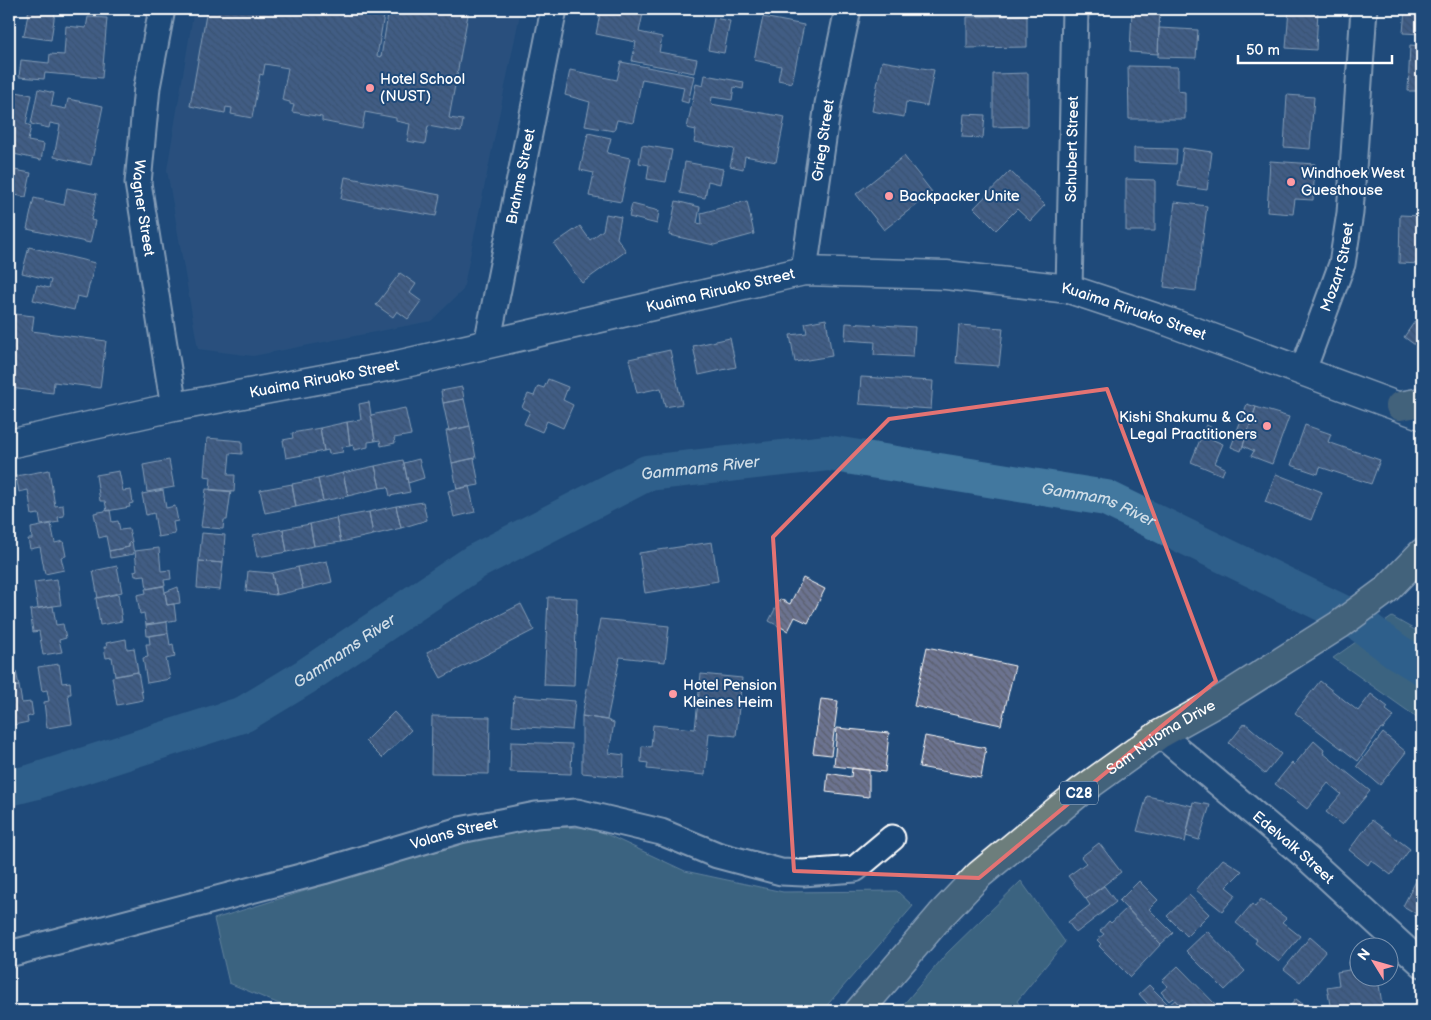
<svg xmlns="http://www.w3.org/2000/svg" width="1431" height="1020" font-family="'Balsamiq Sans',sans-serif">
<defs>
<pattern id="building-back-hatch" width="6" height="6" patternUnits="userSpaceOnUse" patternTransform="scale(1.25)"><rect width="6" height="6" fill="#6c7390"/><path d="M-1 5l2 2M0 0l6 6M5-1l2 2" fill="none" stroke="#5a5e6b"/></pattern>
</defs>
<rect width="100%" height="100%" fill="#1f4a7a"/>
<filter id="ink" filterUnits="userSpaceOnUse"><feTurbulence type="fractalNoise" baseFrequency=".02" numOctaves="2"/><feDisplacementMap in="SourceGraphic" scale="10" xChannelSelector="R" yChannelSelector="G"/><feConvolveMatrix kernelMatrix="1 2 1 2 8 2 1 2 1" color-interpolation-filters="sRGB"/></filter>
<g filter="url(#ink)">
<!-- built -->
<path fill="#365681" d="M194,9H521L463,290L431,321L253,356L198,349L167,170Z"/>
<!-- grass -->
<path fill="#5d8287" stroke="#aec0c3" d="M1392,617L1422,634V721L1333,658Z
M544,827L593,828L685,871L783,892L897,891L913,906L822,1011H296L229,983L214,919L480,837Z
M1021,881L1065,942L1017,1001L1024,1011H898L947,953Z"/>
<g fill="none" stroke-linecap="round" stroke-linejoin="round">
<!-- river -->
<path stroke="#42789f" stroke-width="36" id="s1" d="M9,788L33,782L244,714L305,677L475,562L647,473L828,453L1106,498L1351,617L1396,651L1422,667"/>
</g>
<!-- building -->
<path fill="url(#building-back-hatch)" stroke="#fff" d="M29,9L55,12L51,40L22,36L24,35Z
M207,9H347L384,15L377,56L381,57L389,9H469L449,118L463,120L461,132L428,126L425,144L407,141L410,124L396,121V118L365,112L362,129L322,121V117L292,112L294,105L290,104V102L282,100L288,68L265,64L263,75L260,74L252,118L231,114L232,108L226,107L225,113L190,106Z
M601,9H644L639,32L662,37L659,52L697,59L694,73L632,61L636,42L596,34Z
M1132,9H1160L1158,54L1130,52Z
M1289,9H1318L1316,50L1286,48Z
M1405,9H1422V34L1403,33Z
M1027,15V47L967,48V17Z
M88,17L107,18L102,78L45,73L44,79L19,77L21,60L49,63L50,54L64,55L66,26L86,28Z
M763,17L804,25L792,83L778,80L781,66L754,60Z
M714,18L730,21L724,53L708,50Z
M1159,28L1198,30L1196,58L1158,57Z
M1410,45L1422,46V91H1408Z
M882,61L934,70L927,106L906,102L904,117L872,111Z
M621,62L694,76L688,103L681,101L684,87L642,79L633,123L617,120L614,131L585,126L590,102L565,95L570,70L617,80Z
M1128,66L1178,67V91L1185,92V119H1129Z
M1028,73V126L993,127V74Z
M705,75L744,82L743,89L734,87L732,100L712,97L711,104L785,117L776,162L745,156L743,169L730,166L734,149L694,142L696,130L687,128L696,84L703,86Z
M38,89L54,93L51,106L66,109L68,99L103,106L91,165L54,157L60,125L50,123L49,128L31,124Z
M16,92L32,95L26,124L31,126L28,141L44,144L41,160L9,153V127Z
M1287,95L1314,97L1310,149L1284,147Z
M964,114L985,115L983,138L962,137Z
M588,133L611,138L607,153L630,158L621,202L589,196L594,173L580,170Z
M642,145L672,150L666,182L647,179L649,165L639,163Z
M1134,148L1177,149L1176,164L1134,162Z
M1183,148L1212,152L1207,190L1178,186Z
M904,156L932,192L884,230L856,194Z
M1270,161L1315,164L1313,200L1295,199L1293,214L1267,212Z
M685,162L723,169L720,184L708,181L705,198L680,193Z
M9,169L31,173L26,197L9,194Z
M1010,171L1045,205L1030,221L1017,209L996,230L974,208Z
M345,177L440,195L436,216L341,199Z
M1126,179L1155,180V231H1126Z
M67,188L97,194L91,220L95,221L90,243L27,229L34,198L64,205Z
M676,201L700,207L697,223L702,224L701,213L747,201L754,234L714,245L669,235Z
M1175,202L1207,206L1196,291L1164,287Z
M632,204L659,211L657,224L629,217Z
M606,214L621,217L617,238L626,251L582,283L554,244L580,226L590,240L603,230Z
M1400,215L1422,216V264L1399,263Z
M29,247L95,263L86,298L77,296L74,310L33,300L37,285L49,288L51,280L22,273Z
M400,273L416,284L410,293L421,301L408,319L397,311L393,317L376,305Z
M1422,311V350L1404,337Z
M15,314L34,316L32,331L106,341L100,388L54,382L53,393L9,388V352Z
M826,319L832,356L795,362L790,335L807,333L805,323Z
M846,323L915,327L913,357L874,355L875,342L845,340Z
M959,325L1003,328L999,366L956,363Z
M730,338L736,367L699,375L693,346Z
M670,350L682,404L665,407L661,388L637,393L629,359Z
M861,377L933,381L931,409L859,404Z
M548,379L568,387L563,400L573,405L563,428L547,421L542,432L524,424L530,411L522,407L528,394L534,396L538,386L544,388Z
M462,387L464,399L443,403L441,391Z
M464,399L470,426L449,431L443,403Z
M369,402L375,441L368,442V447L354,450L353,445L350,446L347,422L361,420L359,404Z
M1247,404L1256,407L1241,451L1231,447Z
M1256,407L1289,417L1272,464L1251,456L1254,451L1243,446Z
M405,408L411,435L394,438L395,443L381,446L380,440L375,441L371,415Z
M347,422L350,446L342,447L343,452L329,454L328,450L324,451L320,428Z
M1206,425L1215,429L1211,439L1223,444L1215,463L1225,468L1222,475L1191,462Z
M1305,425L1331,434L1328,442L1380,460L1371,484L1320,467L1318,474L1291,465Z
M470,426L476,458L452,463L446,431Z
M320,428L324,451L286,458L283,440L293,438L292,433Z
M207,438L242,441V454L230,453L228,475H235L234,492L210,490L211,477L204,476Z
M474,458L479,485L457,489L452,463Z
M419,459L424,478L408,483L404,463Z
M169,460L174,487L147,492L143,465Z
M403,460L410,492L390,496L388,487L380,488L375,466Z
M375,466L380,488L348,496L343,473Z
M49,470L55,506L63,505L64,516L58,517L59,522L41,525L39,514L32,515L28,490L19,492L16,476Z
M119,471L123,491L131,490L133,503L129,504L130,507L107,511L105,501H100L96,475Z
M343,473L348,496L323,501L318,479Z
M1276,474L1322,492L1311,520L1265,502Z
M318,479L323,501L296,507L292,484Z
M292,484L296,507L265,513L260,490Z
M469,486L475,512L454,517L448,491Z
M206,489L231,491L227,520H224L223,529L201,527Z
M163,490L166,508L175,506L178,521L173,522L175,534L158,537L154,513L146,515L142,494Z
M423,502L427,520L401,528L396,506Z
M396,506L401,528L373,535L369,512Z
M110,510L112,522L118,521L120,530L129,529L132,542L129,543V547L109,551L106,536L99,538L94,513Z
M369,512L373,535L341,542L336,518Z
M336,518L341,542L314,546L310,524Z
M51,524L55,543L63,541L66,556L61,557L64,570L45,574L40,547L30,549L28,539H32L31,528Z
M310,524L314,546L287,552L283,529Z
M283,529L287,552L257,557L253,535Z
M202,533L225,535L223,563L199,561Z
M132,542L134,554L110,558L109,551L129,547V543Z
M712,542L718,581L645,593L639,553Z
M159,548L161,571L170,570L171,579L164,580L165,585L147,589L145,575L135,576L134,571L137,570L135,551Z
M199,561L223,563L220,590L197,588Z
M327,561L332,582L303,589L298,567Z
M117,566L122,592L98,598L93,571Z
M298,567L303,589L276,595L272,573Z
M248,571L272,573L276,595L246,591Z
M803,578L825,589L808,623L795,617L788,631L769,621L780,599L790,604Z
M57,579L61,605L38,608L34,582Z
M164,586L167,605L174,604L176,620L146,625L144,613L140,614L137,595L146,593L145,589Z
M178,587L180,603L167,605L165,592Z
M118,594L122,621L100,625L96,598Z
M548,597L577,598L574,686L544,685Z
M521,604L534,630L441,678L427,652Z
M53,606L56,625L63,624L66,638L59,640L62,652L43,655L39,631L33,632L30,610Z
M600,619L669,626L665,662L620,657L607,720L582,716Z
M167,622L168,633L147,636L146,625Z
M168,633L170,645L173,644L175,657L166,659L170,679L147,683L143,658L148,657L146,644H150L149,636Z
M126,639L127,649L134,648L138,672L115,676L112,657L106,658L104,647H107L106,643Z
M927,647L1015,666L1001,725L914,706Z
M14,661L19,686L9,687V662Z
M59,664L62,683L70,682L71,694H68L72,724L47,728L44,702L49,701L47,690L42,691L38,667Z
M138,672L143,700L117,705L112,677Z
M701,674L742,678L736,736L709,733L705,775L647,769L648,763L641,762L642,746L651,747L653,725L695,729Z
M1320,681L1358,711L1371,694L1388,707L1386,710L1394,716L1383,729L1381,728L1358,761L1295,713Z
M19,686L22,703L31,702L33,715L27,717L28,722L9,726V687Z
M514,696L575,701L572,730L512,726Z
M821,699L838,701L831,755L813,753Z
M394,712L411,730L382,758L365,741Z
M432,716L490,717L489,774L431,773Z
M582,716L607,720L614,723L609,753L624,755L623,777L582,773Z
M1245,723L1281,754L1265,774L1229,743Z
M837,728L889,733L885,772L834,766Z
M1383,733L1406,752L1380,785L1357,766Z
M925,736L986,748L981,778L919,767Z
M1314,741L1324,750L1323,753L1370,791L1342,825L1326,812L1341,794L1328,783L1307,809L1275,784L1292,763L1294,765Z
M511,742L572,744L571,774L510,772Z
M852,768L869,770V797L826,792L828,773L851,777Z
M1147,796L1193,806L1185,842L1137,831Z
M1193,802L1210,805L1199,840L1186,836Z
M1372,820L1410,849L1391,875L1371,860L1368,865L1349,850Z
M1099,843L1121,872L1086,899L1068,876L1086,863L1081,857Z
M1223,859L1242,871L1226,887L1236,895L1222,911L1196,890Z
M1422,877V920L1415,916V913L1403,906L1416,881L1419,883Z
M1139,881L1158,900L1149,909L1173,933L1161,944L1119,901Z
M1104,886L1116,902L1076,933L1068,922L1090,905L1086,899Z
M1189,895L1209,914L1187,936L1167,916Z
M1261,899L1286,918L1282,922L1300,936L1279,962L1255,943L1257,940L1236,923L1252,904L1255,907Z
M1127,908L1161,944L1130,977L1099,946L1101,944L1097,940L1104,934L1100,931L1109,921L1111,923Z
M1207,931L1245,971L1225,990L1186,951Z
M1310,937L1326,951L1300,982L1284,969Z
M1358,961V978H1378L1383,1011H1354L1353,1008L1331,1011L1327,987L1339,985L1337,972L1349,970L1348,962Z
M1178,966L1219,1008L1217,1011H1185L1173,998L1169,1001L1161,992L1168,986L1162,981Z
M1149,985L1169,1005L1163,1011H1154L1139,994Z
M1296,999L1312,1011H1286Z
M1175,1000L1185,1011H1163L1169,1005Z"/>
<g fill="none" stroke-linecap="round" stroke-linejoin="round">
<!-- minor casing -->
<g stroke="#fff" stroke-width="29">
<g id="minor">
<path id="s2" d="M162,9L147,87L138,183L174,407"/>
<path id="s3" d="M804,271L828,104L848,9"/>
<path id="s4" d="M1069,289L1075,9"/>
<path id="s5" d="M487,344L554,9"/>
<path id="s6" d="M1303,370L1342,264L1350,213L1364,9"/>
<path id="s7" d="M1160,734L1307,858L1422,964"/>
<path id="s8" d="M9,954L323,871L460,830L536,815L577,812L661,832L717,855L781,872L803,873L855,869L892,838"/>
</g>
</g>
<!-- tertiary casing -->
<g stroke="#fff" stroke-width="31">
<g id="tertiary">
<path id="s9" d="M9,444L174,407L397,365L804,271L946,275L1069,289L1169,322L1421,415"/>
</g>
</g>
<!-- trunk casing -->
<g stroke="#fff" stroke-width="31">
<g id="trunk">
<path d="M1400,406L1422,402"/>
<path id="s10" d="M859,1011L941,915L979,875L1081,791L1160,734L1221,700L1339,625L1385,591L1422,553"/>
</g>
</g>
<!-- minor -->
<use href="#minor" stroke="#1f4a7a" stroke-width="25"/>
<!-- tertiary -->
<use href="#tertiary" stroke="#1f4a7a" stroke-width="28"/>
<!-- trunk -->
<use href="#trunk" stroke="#6d7e7c" stroke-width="28"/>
</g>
</g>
<!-- marked area -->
<path d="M0 0H1431V1020H0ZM1107,389L1216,681L979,878L794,871L773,537L889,419Z" fill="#1f4a7a" fill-opacity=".55" fill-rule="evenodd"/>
<path fill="none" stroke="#e47373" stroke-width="4" stroke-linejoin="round" d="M1107,389L1216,681L979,878L794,871L773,537L889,419Z"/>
<!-- markers -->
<g fill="#ff9aa2" stroke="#1f4a7a" stroke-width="2">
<circle cx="370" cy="88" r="5"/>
<circle cx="1291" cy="182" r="5"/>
<circle cx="889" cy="196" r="5"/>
<circle cx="1267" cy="426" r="5"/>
<circle cx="673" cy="694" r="5"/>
</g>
<g text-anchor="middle" stroke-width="4" stroke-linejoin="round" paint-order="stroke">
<!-- shield labels -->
<rect fill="#1f4a7a" stroke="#bcc9d7" stroke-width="1" x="1060" y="781.5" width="38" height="23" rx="4"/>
<g font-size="14" font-weight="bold" fill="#fff">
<text x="1079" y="798">C28</text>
</g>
<!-- poi labels -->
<g font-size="15" fill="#fff" stroke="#1f4a7a" text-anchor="start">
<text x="380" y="84">Hotel School<tspan x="380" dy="17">(NUST)</tspan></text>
<text x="1301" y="178">Windhoek West<tspan x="1301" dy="17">Guesthouse</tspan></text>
<text x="899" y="201">Backpacker Unite</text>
<text x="1257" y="422" text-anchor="end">Kishi Shakumu &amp; Co.<tspan x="1257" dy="17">Legal Practitioners</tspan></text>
<text x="683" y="690">Hotel Pension<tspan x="683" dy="17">Kleines Heim</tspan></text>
</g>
<!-- street labels -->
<g font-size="15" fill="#fff" stroke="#1f4a7a">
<text dy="5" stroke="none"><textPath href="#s3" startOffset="132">Grieg Street</textPath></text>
<text dy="5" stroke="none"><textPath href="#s4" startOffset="140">Schubert Street</textPath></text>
<text dy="5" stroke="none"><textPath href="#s5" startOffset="171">Brahms Street</textPath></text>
<text dy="5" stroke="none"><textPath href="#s2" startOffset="201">Wagner Street</textPath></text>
<text dy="5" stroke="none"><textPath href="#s6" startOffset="109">Mozart Street</textPath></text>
<text dy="5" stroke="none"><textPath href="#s9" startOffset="728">Kuaima Riruako Street</textPath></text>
<text dy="5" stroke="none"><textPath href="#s9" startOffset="1148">Kuaima Riruako Street</textPath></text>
<text dy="5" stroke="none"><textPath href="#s9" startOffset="322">Kuaima Riruako Street</textPath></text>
<text dy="5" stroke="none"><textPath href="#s10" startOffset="410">Sam Nujoma Drive</textPath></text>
<text dy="5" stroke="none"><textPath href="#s8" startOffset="461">Volans Street</textPath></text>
<text dy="5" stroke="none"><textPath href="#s7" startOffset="175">Edelvalk Street</textPath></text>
</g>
<!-- water labels -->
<g font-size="16" font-style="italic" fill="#d0dde7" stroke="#1f4a7a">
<text dy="6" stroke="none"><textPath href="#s1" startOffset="770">Gammams River</textPath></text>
<text dy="6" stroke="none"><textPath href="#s1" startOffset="1175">Gammams River</textPath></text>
<text dy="6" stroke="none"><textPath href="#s1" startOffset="365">Gammams River</textPath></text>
</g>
</g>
<!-- margin -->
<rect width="1431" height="1020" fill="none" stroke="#1f4a7a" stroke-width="30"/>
<rect x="15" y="15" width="1401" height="990" fill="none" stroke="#fff" stroke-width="2" filter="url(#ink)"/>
<!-- north arrow -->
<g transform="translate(1374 962) rotate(307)"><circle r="24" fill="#1f4a7a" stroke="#7992af"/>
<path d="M0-4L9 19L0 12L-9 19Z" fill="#ff9aa2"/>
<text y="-8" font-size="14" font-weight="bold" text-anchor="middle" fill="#ffffff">N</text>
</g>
<!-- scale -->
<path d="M1238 55v8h154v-8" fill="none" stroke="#ffffff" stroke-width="2.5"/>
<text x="1246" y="55" font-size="15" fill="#ffffff" stroke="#1f4a7a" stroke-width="4" paint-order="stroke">50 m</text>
</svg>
